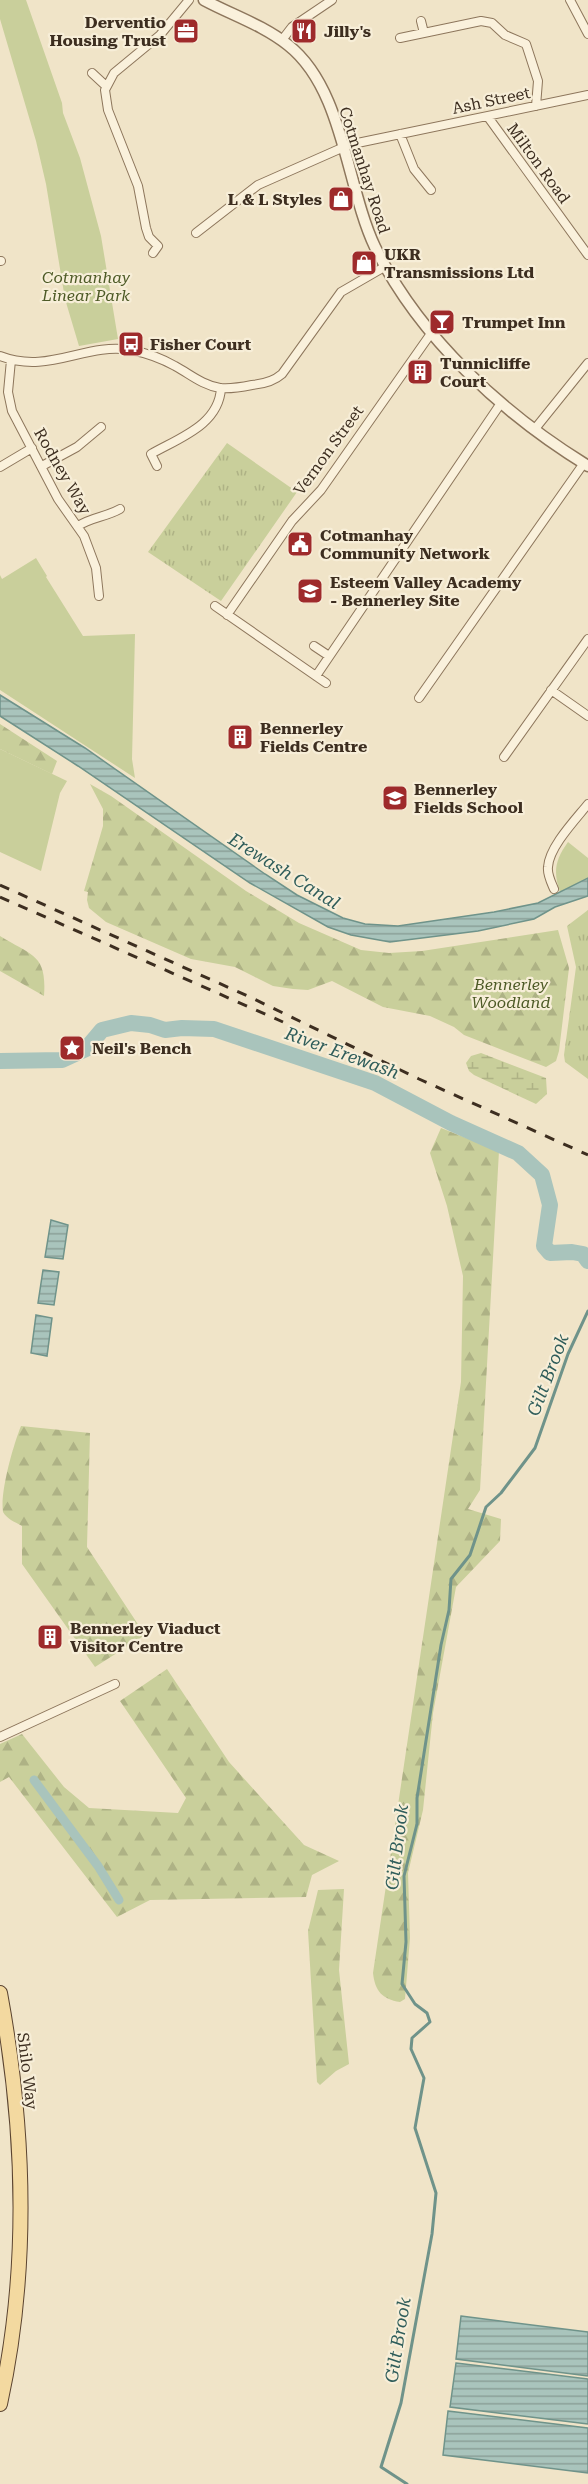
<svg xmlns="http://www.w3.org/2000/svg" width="588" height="2484" font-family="'Roboto Serif',serif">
<defs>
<pattern id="grass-tufts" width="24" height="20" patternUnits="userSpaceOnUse" patternTransform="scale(1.5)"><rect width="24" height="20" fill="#c9cf9b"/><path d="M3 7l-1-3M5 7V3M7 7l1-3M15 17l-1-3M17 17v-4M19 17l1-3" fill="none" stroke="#aeb285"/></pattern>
<pattern id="forest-firs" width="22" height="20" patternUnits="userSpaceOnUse" patternTransform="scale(1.5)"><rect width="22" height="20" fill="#c9cf9b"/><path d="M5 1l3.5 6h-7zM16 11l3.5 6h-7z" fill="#aeb285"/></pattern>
<pattern id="wetland-marsh" width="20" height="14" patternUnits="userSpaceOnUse" patternTransform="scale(1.5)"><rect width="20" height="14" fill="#c9cf9b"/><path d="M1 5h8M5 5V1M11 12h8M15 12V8" fill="none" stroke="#aeb285"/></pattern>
<pattern id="water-rules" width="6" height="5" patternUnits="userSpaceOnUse" patternTransform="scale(1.5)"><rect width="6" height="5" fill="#a9c4bc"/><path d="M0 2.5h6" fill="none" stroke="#8ba098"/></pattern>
</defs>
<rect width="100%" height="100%" fill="#f0e4c8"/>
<!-- grass -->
<path fill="url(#grass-tufts)" d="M227,443L297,492L221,601L148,552Z
M588,910V1079L565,1062L564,1055L576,967L567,926Z"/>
<!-- forest -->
<path fill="url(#forest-firs)" d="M0,724L57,761L52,774L0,749Z
M90,784L111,796L246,891L299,923L361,950L389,953L422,951L558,930L569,968L559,1051L556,1061L546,1067L464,1035L454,1027L430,1016L383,1007L332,981L308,990L293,989L273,986L235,967L191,959L106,922L89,908L87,900L88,892L84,891L103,826V809Z
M0,936C32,956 47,954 44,996L0,971Z
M441,1128L499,1151L480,1490L468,1509L501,1519L500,1541L456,1587L433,1713L423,1810L408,1873L410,1938L405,1999L400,2002C382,1999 375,1991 373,1973L461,1382L463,1276L447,1206L430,1153Z
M21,1426L90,1433L87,1547L145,1635L95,1667L22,1564V1526C15,1522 7,1519 3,1512C0,1492 13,1446 21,1426Z
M167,1669L229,1762L304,1845L339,1861L312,1875L306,1897L150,1900L117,1917L9,1777L0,1782V1744L22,1734L64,1787L89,1808L178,1813L186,1798L120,1701Z
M344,1889L339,1970L349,2064L336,2071L320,2085L317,2082L308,1931L318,1890Z"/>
<!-- wetland -->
<path fill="url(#wetland-marsh)" d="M481,1053L546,1078L547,1094L536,1104L474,1075L469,1071L466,1063L471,1056Z"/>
<!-- green -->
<path fill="#c9cf9b" d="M0,0H26L62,103L63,113L80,158L101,236L118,339L79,346L65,299L46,184L36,141L0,19Z
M36,558L47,576L46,577L83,636L135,634L132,759L135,778L0,690V575L2,579Z
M0,749L67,781L60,793L41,871L0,852Z
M568,842L588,858V878L560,892C553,872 555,860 568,842Z"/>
<!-- water -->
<path fill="url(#water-rules)" stroke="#6f938a" stroke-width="1.5" d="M0,695L85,748L265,874L297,895L343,918L365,924L398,926L494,912L538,903L588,878V896L555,907L534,919L478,931L390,942L351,935L328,927L250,883L78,766L0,716Z
M51,1220L68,1225L63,1259L45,1257Z
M43,1270L59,1272L54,1305L38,1303Z
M36,1315L52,1318L47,1356L31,1353Z
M461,2316L588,2332V2376L456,2359Z
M456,2363L588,2379V2424L450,2407Z
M448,2411L588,2428V2473L443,2455Z"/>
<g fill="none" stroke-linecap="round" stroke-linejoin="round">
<!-- stream -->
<path stroke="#6f938a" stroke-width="3" d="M407,2484L381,2467L401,2403L432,2234L436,2193L415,2128L424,2078L411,2049L412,2038L430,2022L427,2013L415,2004L402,1984L406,1942L404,1876L417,1824V1798L441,1645L449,1610L451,1579L470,1555L486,1507L501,1493L535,1448L568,1354L588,1311"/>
<!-- canal -->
<path stroke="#a9c4bc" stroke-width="9" d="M34,1780L98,1866L119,1900"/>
<!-- river -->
<path stroke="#a9c4bc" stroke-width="16" d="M0,1061L62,1060L86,1049L102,1030L131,1023L150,1025L165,1030L182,1028L214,1029L375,1083L451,1123L518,1153L542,1175L550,1205L544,1246L550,1253L572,1252L583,1254L588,1261"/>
<!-- minor casing -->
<g stroke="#8d765c" stroke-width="10">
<path id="minor" d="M570,0L588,34
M421,21L424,33
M400,38L481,21L492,23L505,35L526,44L538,81L536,106
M282,40L292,27L332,0
M92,73L106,86
M488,117L588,255
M400,134L414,169L431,190
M343,146L588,95
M196,233L258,185L344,147
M153,253L158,246L149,237L146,228L138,186L108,110L105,90L114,73L160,35L189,0
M0,261H1
M0,356C49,375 85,342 131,350C146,353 161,358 175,366C190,374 202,385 220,388C230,389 242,387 252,385C263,384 273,382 282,374L341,292L386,266
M11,360L8,392L12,411L58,499L84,536L96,568L99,596
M534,430L588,363
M42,466L77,447L101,427
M157,466L151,454C179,438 219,425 221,388
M0,467L32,448
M78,526C92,517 106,517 120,509
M215,606L326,683
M227,615L292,521L321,490L432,332
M314,646L329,656
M316,676L501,403
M551,690L588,716
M419,698L584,463
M504,757L588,639
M554,889C551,882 547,874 548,867C549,847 576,819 588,804
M0,1737L115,1684"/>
</g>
<!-- tertiary casing -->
<g stroke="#8d765c" stroke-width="13">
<path id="tertiary" d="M204,0C232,15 263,25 288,45C344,89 346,186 375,247C419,337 503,414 588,466"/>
</g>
<!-- primary casing -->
<g stroke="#5b4430" stroke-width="16">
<path id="primary" d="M0,1993C25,2129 30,2267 0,2404"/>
</g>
<!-- minor -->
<use href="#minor" stroke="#faf1dc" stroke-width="8"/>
<!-- tertiary -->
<use href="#tertiary" stroke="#faf1dc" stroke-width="10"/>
<!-- primary -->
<use href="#primary" stroke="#f3d9a0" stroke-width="14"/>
<!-- rail -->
<path stroke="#3d2e20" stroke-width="3" stroke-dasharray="10 10" stroke-linecap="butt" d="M0,885L252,998L419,1079L588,1155
M0,897L283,1022"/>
</g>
<!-- icons -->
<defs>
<g id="office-square" transform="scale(1.35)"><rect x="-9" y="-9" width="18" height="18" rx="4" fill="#9e2a2b" stroke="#f7eed8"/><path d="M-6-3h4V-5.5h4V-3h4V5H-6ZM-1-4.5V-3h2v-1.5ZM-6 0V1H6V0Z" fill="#fff"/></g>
<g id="restaurant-square" transform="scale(1.35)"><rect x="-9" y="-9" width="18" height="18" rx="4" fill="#9e2a2b" stroke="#f7eed8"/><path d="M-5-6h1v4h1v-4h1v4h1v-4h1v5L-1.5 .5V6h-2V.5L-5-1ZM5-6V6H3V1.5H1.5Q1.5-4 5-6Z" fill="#fff"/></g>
<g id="shop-square" transform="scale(1.35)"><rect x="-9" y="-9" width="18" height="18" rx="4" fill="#9e2a2b" stroke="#f7eed8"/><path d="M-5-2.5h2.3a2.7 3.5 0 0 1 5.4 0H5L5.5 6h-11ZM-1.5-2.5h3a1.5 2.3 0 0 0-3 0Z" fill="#fff"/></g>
<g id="bar-square" transform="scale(1.35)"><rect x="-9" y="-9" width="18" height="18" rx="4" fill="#9e2a2b" stroke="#f7eed8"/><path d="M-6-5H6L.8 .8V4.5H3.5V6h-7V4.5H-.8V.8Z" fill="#fff"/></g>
<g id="bus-square" transform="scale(1.35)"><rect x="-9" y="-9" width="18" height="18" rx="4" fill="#9e2a2b" stroke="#f7eed8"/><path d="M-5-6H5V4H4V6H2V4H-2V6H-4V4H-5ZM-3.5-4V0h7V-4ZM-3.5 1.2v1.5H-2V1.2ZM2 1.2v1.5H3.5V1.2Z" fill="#fff"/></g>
<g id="building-square" transform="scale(1.35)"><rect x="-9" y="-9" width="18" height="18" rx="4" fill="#9e2a2b" stroke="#f7eed8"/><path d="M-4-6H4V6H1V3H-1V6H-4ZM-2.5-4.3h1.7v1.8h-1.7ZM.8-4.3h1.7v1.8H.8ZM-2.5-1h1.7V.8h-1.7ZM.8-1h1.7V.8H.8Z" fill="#fff"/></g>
<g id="civic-square" transform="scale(1.35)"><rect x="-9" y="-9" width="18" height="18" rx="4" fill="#9e2a2b" stroke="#f7eed8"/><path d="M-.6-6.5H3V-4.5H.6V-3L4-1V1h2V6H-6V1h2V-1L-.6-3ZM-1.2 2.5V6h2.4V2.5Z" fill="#fff"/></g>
<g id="school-square" transform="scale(1.35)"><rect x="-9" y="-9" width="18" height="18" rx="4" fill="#9e2a2b" stroke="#f7eed8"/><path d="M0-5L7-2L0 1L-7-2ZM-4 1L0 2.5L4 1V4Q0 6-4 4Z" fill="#fff"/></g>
<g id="sight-square" transform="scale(1.35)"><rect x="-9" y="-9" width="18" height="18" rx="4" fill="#9e2a2b" stroke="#f7eed8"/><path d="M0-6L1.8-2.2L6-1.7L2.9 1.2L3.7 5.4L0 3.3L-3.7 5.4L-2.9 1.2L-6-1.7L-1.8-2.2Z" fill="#fff"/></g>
</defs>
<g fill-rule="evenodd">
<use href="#office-square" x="186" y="31"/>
<use href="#restaurant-square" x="304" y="31"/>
<use href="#shop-square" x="341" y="199"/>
<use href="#shop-square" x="364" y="263"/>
<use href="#bar-square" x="442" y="322"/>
<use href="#bus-square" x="131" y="344"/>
<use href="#building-square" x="420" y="372"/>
<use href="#civic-square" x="300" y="544"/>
<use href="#school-square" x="310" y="591"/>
<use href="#building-square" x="240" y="737"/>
<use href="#school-square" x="395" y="798"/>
<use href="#sight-square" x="72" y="1048"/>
<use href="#building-square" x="50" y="1637"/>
</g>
<g text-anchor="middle" stroke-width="4.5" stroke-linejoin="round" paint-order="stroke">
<!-- poi labels -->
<g font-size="16" font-weight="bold" fill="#3d2e20" stroke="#f7eed8" text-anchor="start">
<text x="166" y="28" text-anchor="end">Derventio<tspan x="166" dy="18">Housing Trust</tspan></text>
<text x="324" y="37">Jilly's</text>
<text x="322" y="205" text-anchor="end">L &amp; L Styles</text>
<text x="384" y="260">UKR<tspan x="384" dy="18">Transmissions Ltd</tspan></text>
<text x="462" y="328">Trumpet Inn</text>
<text x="150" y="350">Fisher Court</text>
<text x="440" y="369">Tunnicliffe<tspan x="440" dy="18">Court</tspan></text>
<text x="320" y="541">Cotmanhay<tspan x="320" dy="18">Community Network</tspan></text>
<text x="330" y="588">Esteem Valley Academy<tspan x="330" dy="18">- Bennerley Site</tspan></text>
<text x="260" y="734">Bennerley<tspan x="260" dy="18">Fields Centre</tspan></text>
<text x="414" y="795">Bennerley<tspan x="414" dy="18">Fields School</tspan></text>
<text x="92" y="1054">Neil's Bench</text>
<text x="70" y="1634">Bennerley Viaduct<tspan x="70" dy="18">Visitor Centre</tspan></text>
</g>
<!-- street labels -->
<g font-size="16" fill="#3d2e20" stroke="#f7eed8">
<text transform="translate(491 100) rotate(-12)" y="6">Ash Street</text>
<text transform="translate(539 163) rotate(54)" y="6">Milton Road</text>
<text transform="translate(365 170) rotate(72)" y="6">Cotmanhay Road</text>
<text transform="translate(328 450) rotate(-54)" y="6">Vernon Street</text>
<text transform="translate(63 471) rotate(60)" y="6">Rodney Way</text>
<text transform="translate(28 2071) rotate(83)" y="6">Shilo Way</text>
</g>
<!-- park labels -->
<g font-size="16" font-style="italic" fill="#4d5a26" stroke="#f7eed8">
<text x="86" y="283">Cotmanhay<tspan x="86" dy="18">Linear Park</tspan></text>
<text x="511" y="990">Bennerley<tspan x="511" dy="18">Woodland</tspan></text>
</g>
<!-- water labels -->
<g font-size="18" font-style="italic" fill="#2f5d5a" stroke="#f7eed8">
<text transform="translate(284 871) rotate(32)" y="6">Erewash Canal</text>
<text transform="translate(342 1053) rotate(20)" y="6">River Erewash</text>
<text transform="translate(548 1375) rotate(-69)" y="6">Gilt Brook</text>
<text transform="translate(397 1847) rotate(-83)" y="6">Gilt Brook</text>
<text transform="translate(398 2340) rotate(-81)" y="6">Gilt Brook</text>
</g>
</g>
</svg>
